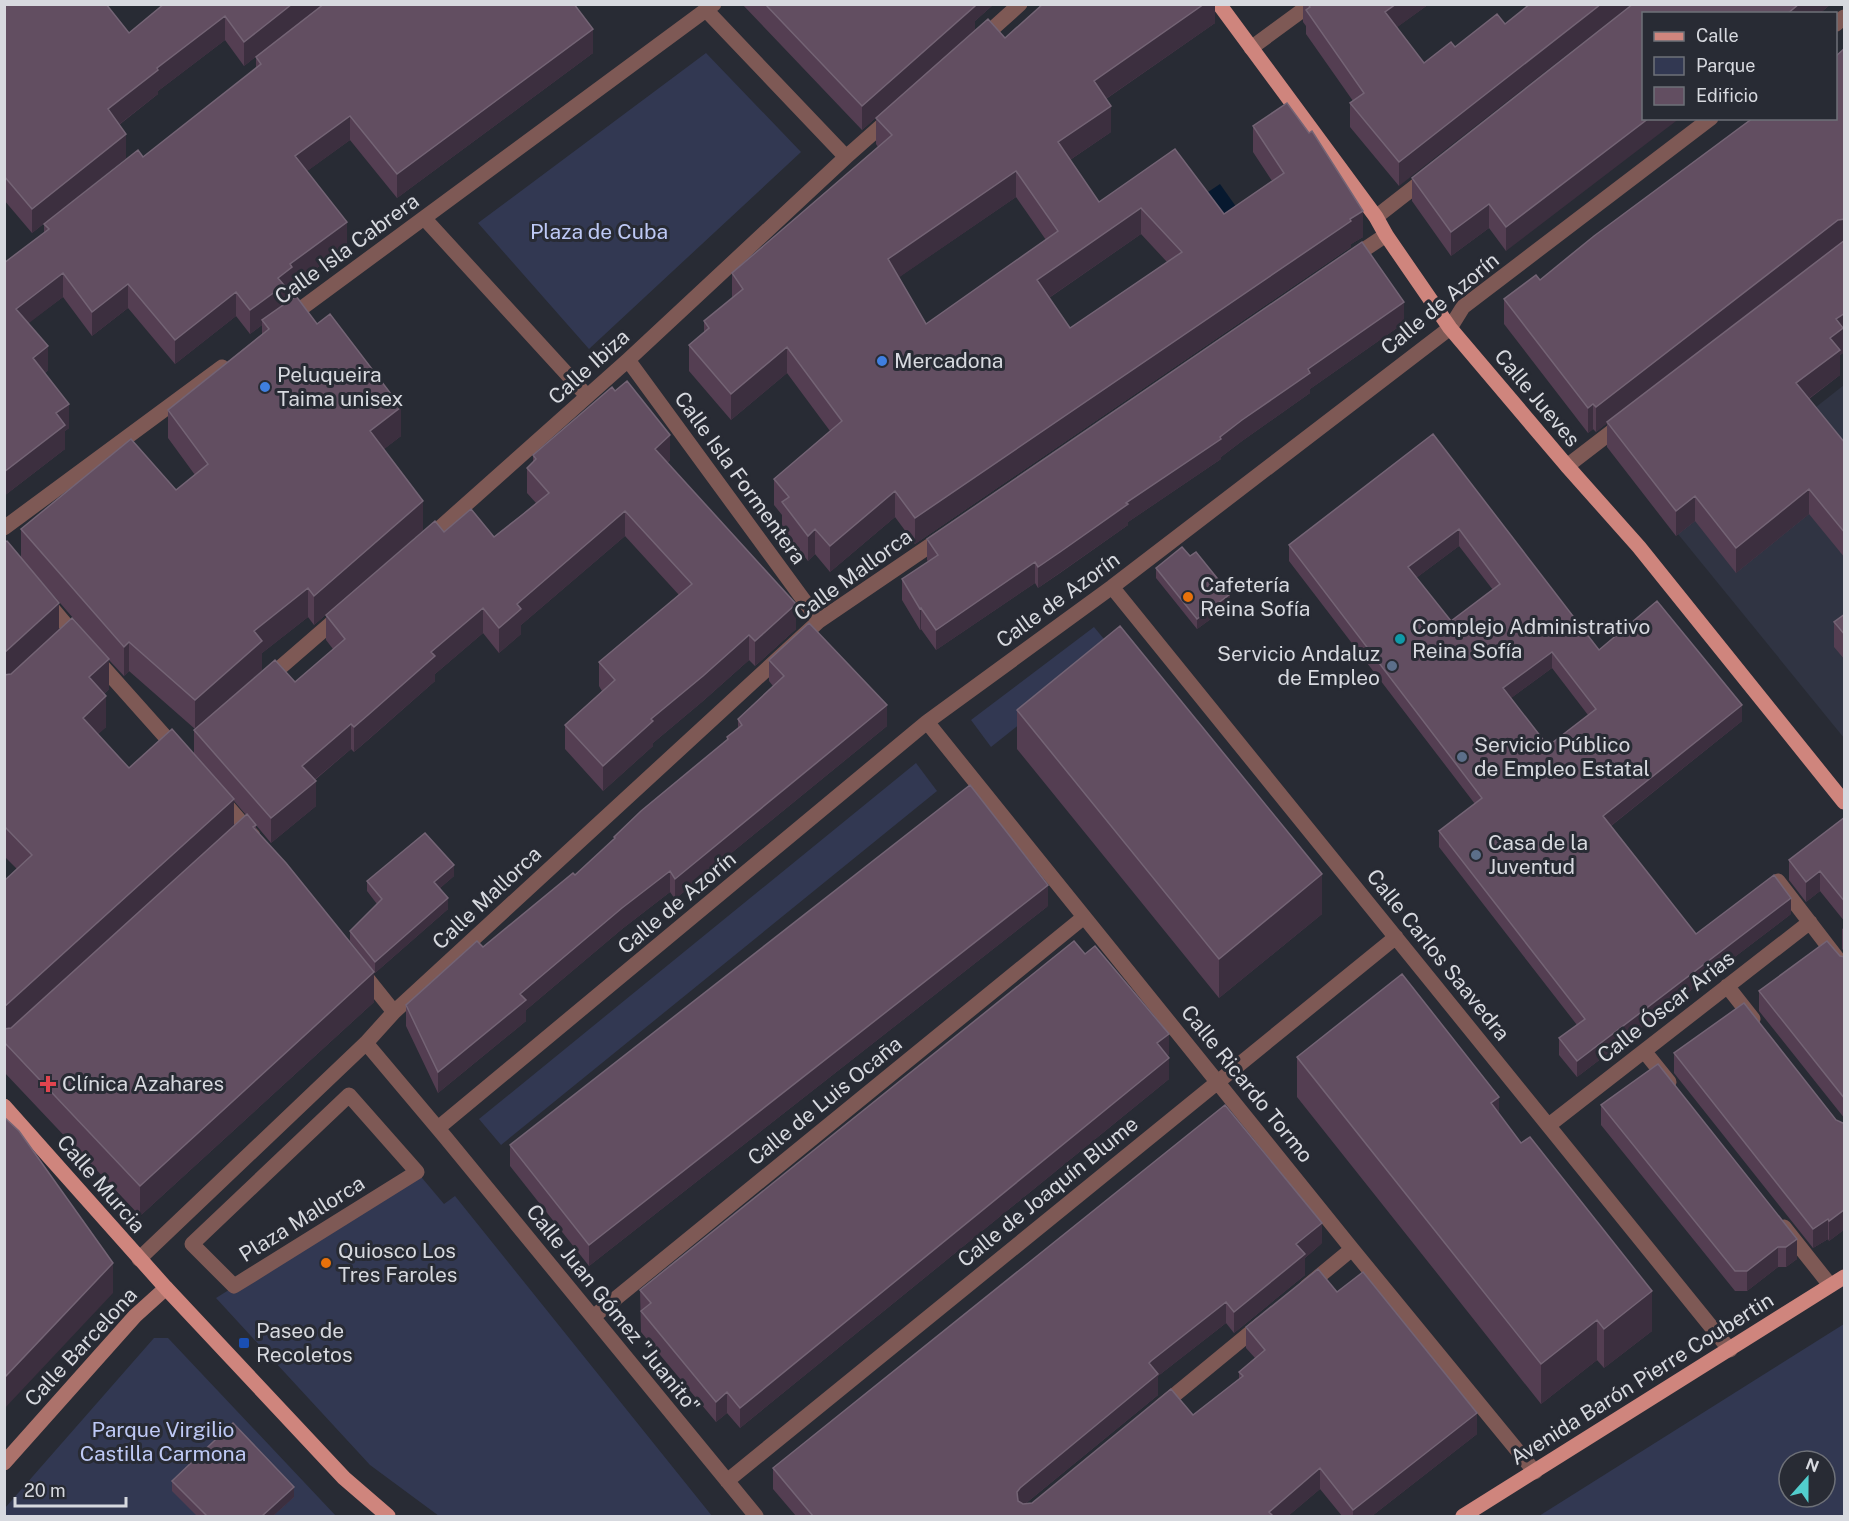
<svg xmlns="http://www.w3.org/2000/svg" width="1849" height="1521" font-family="'Public Sans',sans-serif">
<rect width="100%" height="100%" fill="#282b34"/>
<!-- built -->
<path fill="#303443" d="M1844,385V738L1669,523Z"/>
<!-- green -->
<path fill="#323852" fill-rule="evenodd" d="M706,53L801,152L589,349L478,223Z
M1094,627L1113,650L991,747L971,720Z
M916,763L937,791L501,1145L479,1119Z
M417,1172L444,1204L455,1196L712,1516H439L370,1465L216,1298Z
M1844,1324V1516H1539ZM1789,1461H1825V1497H1789Z
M154,1338H168L336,1516H5V1508Z"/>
<!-- water -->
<path fill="#07192f" d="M1220,184L1242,215L1227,226L1205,194Z"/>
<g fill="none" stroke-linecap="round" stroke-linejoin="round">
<!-- street -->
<path stroke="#7e5955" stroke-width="15" d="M706,10L846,157
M1836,24L1844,17
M980,40L1020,4
M1251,48L1311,4
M1376,217L1426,178
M424,218L587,396
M1350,259L1386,235
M287,319L714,4
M628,360L819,621
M1567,466L1623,423
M4,528L222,367
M425,541L628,360L846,157L889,119
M1112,587L1730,1350
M47,602L78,639
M96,659L178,751
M267,679L342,614
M927,722L1352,1249L1535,1472
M222,800L253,836
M1778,881L1844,967
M362,972L394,1012
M1727,986L1753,1019
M366,1043L446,1138L756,1516
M1644,1051L1669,1082
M349,1095L417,1172L234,1286L192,1244Z
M1549,1125L1810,922
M438,1128L927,722L1112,587L1450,328L1463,307L1711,118
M1784,1227L1830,1285
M139,1259L366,1043L394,1012L819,621L944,536
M1306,1287L1352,1249
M593,1317L1084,917
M1160,1407L1262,1323
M727,1481L1396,937"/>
<!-- secondary -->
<path stroke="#ac726b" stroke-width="15" d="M4,1463L135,1316L166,1288"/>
<!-- primary -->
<path stroke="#cf857d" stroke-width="15" d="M1219,4L1376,217L1386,235L1450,328L1567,466L1639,547L1844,802
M4,1106L166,1288L344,1478L388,1516
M1463,1516L1844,1277"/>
</g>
<!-- wall -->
<path fill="#543e52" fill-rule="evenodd" d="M4,4L129,33L162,6V4H323L244,66L225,40L158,91V94L119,125L126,158L32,233L4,200Z
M742,4H994L975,21V30L862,130Z
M1215,4V23L1106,99L1111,132L1070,160L1099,202L1224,214L1272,181L1253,152V126L1363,237L1351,244V247L915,544L895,517L830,572L815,554L808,561L782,528V515L774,505V479L830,431L787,373L731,420L689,371V345L704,333V321L732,298V273L878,147L876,144V118L1005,38ZM1016,197L1046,240L926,324L899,277ZM1141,234L1167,262L1070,328L1049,298Z
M1303,4H1429L1397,27L1424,63L1399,186L1350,127V103L1353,101L1306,34V26L1303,22Z
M1633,4H1831L1819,14H1644L1506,251L1489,228L1451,256L1412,201V178Z
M1845,48V338L1843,339V353L1840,355V375L1809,399L1845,443V558L1809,514L1736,573L1695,521L1676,536L1607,447V423L1596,432L1593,429L1588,433L1504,324V299L1836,118Z
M593,53L397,198L350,140L307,171L347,246L292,286V291L284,297V305L401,436L384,449L423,530L314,625L308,617L262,653V670L195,729L129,671L124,676L109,660V689L104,694L106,727L98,734L129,768L194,754V730L295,682L333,649L326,640V615L444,532L494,537L536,503L527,493V468L533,462V455L670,460L667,463L796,629L755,666L749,660L703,701L653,743V746L603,791L565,749V725L602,691L599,686V662L679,595L625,536L521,625V634L499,653L483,633L435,674V681L368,740L354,752L351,749L315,780L316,806L271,843L256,825V829L374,1002L140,1216L4,1072V881L17,869L4,856V542L21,558V529L176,490L195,475L168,438V410L262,334V325L250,334L236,316L175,364L128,308L92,336L63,297L28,323L48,370L45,373L69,428L65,431V449L4,496V263L44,233V224L143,157L256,68V57ZM28,566L93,641L59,629ZM234,801L246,815L234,825Z
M1404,323L1310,389V393L1242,441L1221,457V459L1128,522V525L1060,573L1038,588L1035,583L936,650L921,629L920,630L902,600V579L928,562L927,560V539Z
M1433,434L1599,650L1742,721L1611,826L1696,934L1791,914L1577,1077L1559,1055V1038L1577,1025L1439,847V831L1475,804L1289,561V545ZM1459,546L1493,590L1451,621L1416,578ZM1552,668L1588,715L1548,746L1511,698Z
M1156,568L1230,605L1197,629L1156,578Z
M1845,614V660L1834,647V622Z
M769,660L887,726L675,899L670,892L622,929L526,1010V1021L438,1093L406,1026V1005L483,947L575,875L614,839V837L727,740V737L738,728V719L773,686L769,681Z
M1017,710L1322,914L1219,998L1017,749Z
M1845,817V922L1820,891L1806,902L1789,880V860Z
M454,876L440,888L448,909L375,973L350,941V931L377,904L367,891V881Z
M1048,906L589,1266L510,1166V1145Z
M1845,927V952L1842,949V929Z
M1840,956L1845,957V1119L1759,1011V991Z
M1674,1053L1845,1124V1229L1829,1241L1828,1239L1813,1248L1674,1073Z
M1169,1055L1167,1056L1169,1079L740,1428L727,1413L716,1422L641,1332L640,1290Z
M1297,1057L1499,1114L1652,1331L1604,1368L1597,1360L1541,1404L1297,1097Z
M1658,1064L1797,1259L1786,1267H1778L1747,1291H1735L1601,1125V1105Z
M1322,1243L1305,1258V1275L1234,1333L1226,1323L1158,1376V1395L1025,1504L1032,1503L1193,1415L1239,1379V1372L1255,1358L1246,1348V1327L1337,1292L1477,1434L1372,1516H1342L1320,1489L1288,1516H796L773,1489V1468Z
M172,1481L294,1497L273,1516H197L172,1491Z"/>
<!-- shaded-wall -->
<path fill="#3c2f3f" d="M292,4H323L244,66V42Z
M971,4H994L975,21V30L862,130V106Z
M1204,4H1215V23L1094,107V81Z
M1396,4H1429L1385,36V12Z
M1601,4H1632L1399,186V162Z
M1799,4H1831L1819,14H1787Z
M225,16V40L158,91V94L108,133V109L157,68Z
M593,29V53L397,198V174Z
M1111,106V132L1058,168V142Z
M350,116V140L295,180V156Z
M1649,118H1680L1506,251V227Z
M126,134V158L32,233V209Z
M1016,171V197L888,285V259Z
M1489,204V228L1451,256V232Z
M1141,208V234L1037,306V280Z
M1363,211V237L1351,244V247L915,544V518Z
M1843,218V243L1838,245L1596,432V407L1838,220Z
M347,222V246L292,286V291L284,297V309L262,320V325L250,334V310L278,278L290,264Z
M63,273V297L16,333V309Z
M128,284V308L92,336V312Z
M236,292V316L175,364V340Z
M1404,302V323L1310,389V393L1242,441L1221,457V459L1128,522V525L1038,588V567L1126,503L1220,437L1308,369Z
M1845,313V338L1843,339V353L1840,355V375L1796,408V383L1830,338L1836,319Z
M48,346V370L33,382V358Z
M787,347V373L731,420V394Z
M69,404V428L65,431V449L4,496V472L56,413Z
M1593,404V429L1588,433V408Z
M401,407V436L370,460V431Z
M670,435V460L655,474V449Z
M1809,489V514L1736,573V548Z
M895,491V517L830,572V546Z
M1695,496V521L1676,536V511Z
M423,501V530L314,625V596Z
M625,511V536L521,625V634L499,653V628L517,604Z
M815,529V554L808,561V536Z
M1459,529V546L1408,584V567Z
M1035,562V583L936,650V630Z
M308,588V617L262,653V670L195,729V700L254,631Z
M1230,594V605L1197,629V619Z
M59,603V633L4,683V653Z
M796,604V629L755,666V641Z
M483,608V633L435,674V681L354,752V727L431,652Z
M921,608V629L920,630V609Z
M749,635V660L703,701L653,743V746L603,791V766L651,719Z
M129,642V671L124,676V647Z
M1552,652V668L1503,704V688Z
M109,659V689L89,707V677Z
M106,696V727L83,748V718Z
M887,705V726L675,899V879Z
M1742,705V721L1603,832V816Z
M351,724V749L302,790V766Z
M316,781V806L271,843V818Z
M234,799V829L4,1037V1007Z
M454,865V876L434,893V882Z
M670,871V892L622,929L526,1010V1021L438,1093V1072L520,994L622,908Z
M1820,871V891L1806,902V882Z
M1322,874V914L1219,998V959Z
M1048,885V906L589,1266V1245Z
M448,898V909L375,973V962Z
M1791,898V914L1577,1077V1061Z
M374,972V1002L140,1216V1186Z
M1169,1034V1055L1157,1064V1043Z
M1169,1058V1079L740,1428V1408Z
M1499,1097V1137L1491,1103Z
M1845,1209V1229L1829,1241V1221Z
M1828,1219V1239L1813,1248V1229Z
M1322,1223V1243L1305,1258V1275L1234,1333V1312L1296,1244Z
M1797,1239V1259L1786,1267V1247Z
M1778,1247V1267L1747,1291V1271Z
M113,1263V1293L4,1409V1378Z
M1652,1291V1331L1604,1368V1329Z
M1226,1302V1323L1158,1376V1395L1020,1508L1017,1492L1020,1488L1149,1363L1151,1361Z
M1597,1320V1360L1541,1404V1364Z
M727,1392V1413L716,1422V1402Z
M1477,1413V1434L1372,1516H1353V1510Z
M1320,1468V1489L1288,1516H1269V1512Z
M294,1487V1497L273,1516H262Z"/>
<!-- building -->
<path fill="#624e61" stroke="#746475" stroke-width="1.5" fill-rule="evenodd" d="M4,4H106L129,33L164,4H292L244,42L225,16L157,68L158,70L108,109L126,134L32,209L4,176Z
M324,4H574L593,29L397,174L350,116L295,156L347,222L290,264L292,267L278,278L284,285L250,310L236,292L175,340L128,284L92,312L63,273L16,309L48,346L33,358L69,404L56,413L65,425L4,472V263L49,229L44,224L138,150L143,157L261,64L256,57Z
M765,4H974L975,6L862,106Z
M1043,4H1204L1094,81L1111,106L1058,142L1099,202L1175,149L1224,214L1284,173L1253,126L1287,103L1309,133L1312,131L1363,211L1350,219L1351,221L915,518L895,491L830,546L815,529L808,536L782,502L789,497L774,479L842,421L787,347L731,394L689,345L709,328L704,321L743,289L732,273L892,135L876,118L988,19L1005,38ZM1016,171L1058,231L926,324L888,259ZM1141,208L1182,252L1070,328L1037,280Z
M1308,4H1396L1385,12L1424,63L1451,42L1455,47L1497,14L1505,24L1530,4H1601L1399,162L1350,103L1364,93L1306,10L1310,7Z
M1633,4H1799L1787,14H1644V118H1649L1506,227L1489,204L1451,232L1412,178Z
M1845,48V219L1838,220L1596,407L1593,404L1588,408L1504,299L1536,275L1540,280L1594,236L1753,118H1836V56Z
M1845,240V313L1836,319L1843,328L1830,338L1840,350L1796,383L1845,443V533L1809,489L1736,548L1695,496L1676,511L1607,422Z
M1362,242L1404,302L1308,369L1310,373L1242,420L1220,437L1221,439L1126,503L1128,504L1060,552L1038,567L1035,562L936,630L921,608L920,609L902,579L938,555L927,539Z
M296,296L317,324L330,314L401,407L370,431L423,501L314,596L308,588L254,631L262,641L195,700L129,642L124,647L21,529L131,439L176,490L208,464L168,410L269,329L262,320Z
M627,381L670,435L655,449L796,604L755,641L749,635L703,676L651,719L653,721L603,766L565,725L615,680L599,662L692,584L625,511L517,604L521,609L499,628L483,608L431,652L435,656L368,715L354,727L351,724L302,766L316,781L271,818L194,730L275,660L295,682L345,639L326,615L435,521L444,532L471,509L494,537L522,515L549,493L527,468L536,459L533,455L612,387L615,391Z
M1433,434L1599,650L1657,601L1742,705L1603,816L1696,934L1774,875L1791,898L1577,1061L1559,1038L1585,1019L1439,831L1482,798L1289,545ZM1459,529L1500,584L1451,621L1408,567ZM1552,652L1596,709L1548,746L1503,688Z
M7,541L59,603L4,653V542Z
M1182,547L1190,556L1196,552L1230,594L1197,619L1156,568Z
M1845,614V635L1834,622Z
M72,618L109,659L89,677L106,696L83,718L129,768L172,729L234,799L4,1007V881L32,855L4,826V675L11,674Z
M809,623L887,705L675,879L670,871L622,908L520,994L526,1000L438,1072L406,1005L477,941L483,947L573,873L575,875L615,838L614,837L641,811L728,739L727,737L742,725L738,719L784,676L769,660Z
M1120,626L1322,874L1219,959L1017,710Z
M970,785L1048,885L589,1245L510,1145Z
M247,814L256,825L253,827L286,863L374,972L140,1186L4,1042V1029L11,1028Z
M1845,817V902L1820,871L1806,882L1789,860Z
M425,833L454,865L434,882L448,898L375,962L350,931L382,899L367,881Z
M1074,941L1085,954L1095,946L1169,1034L1157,1043L1169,1058L740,1408L727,1392L716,1402L641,1311L651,1303L640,1290Z
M1827,941L1840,956L1845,957V1099L1759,991Z
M1402,974L1499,1097L1491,1103L1521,1143L1530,1137L1652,1291L1604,1329L1597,1320L1541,1364L1297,1057Z
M1744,1003L1836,1120L1845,1124V1209L1829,1221L1828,1219L1813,1229L1674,1053Z
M1658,1064L1797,1239L1786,1247H1778L1747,1271H1735L1601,1105Z
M1225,1105L1322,1223L1296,1244L1305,1254L1234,1312L1226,1302L1151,1361L1149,1363L1158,1374L1020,1488L1017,1492L1018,1501L1023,1504L1032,1503L1171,1389L1193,1415L1243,1376L1239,1372L1265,1350L1246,1327L1318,1269L1337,1292L1363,1272L1477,1413L1353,1510L1320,1468L1269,1512L1273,1516H813L773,1468Z
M4,1117L19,1131L113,1263L4,1378Z
M233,1423L294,1487L262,1516H207L172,1481Z"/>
<!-- markers -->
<g fill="#3f7fe0" stroke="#282b34" stroke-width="2">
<circle cx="882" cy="361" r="6"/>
<circle cx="265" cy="387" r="6"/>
</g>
<g fill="#e8710a" stroke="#282b34" stroke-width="2">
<circle cx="1188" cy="597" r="6"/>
<circle cx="326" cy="1263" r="6"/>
</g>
<circle fill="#0f9aa8" stroke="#282b34" stroke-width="2" cx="1400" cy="639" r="6"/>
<g fill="#5c6f8a" stroke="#282b34" stroke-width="2">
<circle cx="1392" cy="666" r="6"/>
<circle cx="1462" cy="757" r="6"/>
<circle cx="1476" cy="855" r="6"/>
</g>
<path fill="#e0444e" stroke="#282b34" stroke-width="2" d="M45 1075h6v6h6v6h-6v6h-6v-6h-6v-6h6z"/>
<rect fill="#1a4fb4" stroke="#282b34" stroke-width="2" x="238" y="1337" width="12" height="12" rx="3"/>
<g text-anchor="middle" stroke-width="6" stroke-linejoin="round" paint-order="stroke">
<!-- park labels -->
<g font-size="21" fill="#bec9f5" stroke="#282b34">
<text x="599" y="239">Plaza de Cuba</text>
<text x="163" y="1437">Parque Virgilio<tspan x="163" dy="24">Castilla Carmona</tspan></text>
</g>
<!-- street labels -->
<g font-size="21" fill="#d7d9df" stroke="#282b34">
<text transform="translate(347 249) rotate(-36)" y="7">Calle Isla Cabrera</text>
<text transform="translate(1440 304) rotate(-40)" y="7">Calle de Azorín</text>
<text transform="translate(589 367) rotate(-42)" y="7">Calle Ibiza</text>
<text transform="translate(1537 398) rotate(50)" y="7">Calle Jueves</text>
<text transform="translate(740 478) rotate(54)" y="7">Calle Isla Formentera</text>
<text transform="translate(853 575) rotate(-36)" y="7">Calle Mallorca</text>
<text transform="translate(1058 600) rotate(-36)" y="7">Calle de Azorín</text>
<text transform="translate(487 898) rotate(-43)" y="7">Calle Mallorca</text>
<text transform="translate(677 903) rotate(-40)" y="7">Calle de Azorín</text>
<text transform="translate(1438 955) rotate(51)" y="7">Calle Carlos Saavedra</text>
<text transform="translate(1666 1007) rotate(-38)" y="7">Calle Óscar Arias</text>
<text transform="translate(1247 1084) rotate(51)" y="7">Calle Ricardo Tormo</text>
<text transform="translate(825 1101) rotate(-39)" y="7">Calle de Luis Ocaña</text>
<text transform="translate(101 1184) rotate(49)" y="7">Calle Murcia</text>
<text transform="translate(1048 1192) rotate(-39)" y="7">Calle de Joaquín Blume</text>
<text transform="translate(302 1219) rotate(-32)" y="7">Plaza Mallorca</text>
<text transform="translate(613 1309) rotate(51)" y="7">Calle Juan Gómez "Juanito"</text>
<text transform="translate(81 1347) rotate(-47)" y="7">Calle Barcelona</text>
<text transform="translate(1642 1379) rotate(-32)" y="7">Avenida Barón Pierre Coubertin</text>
</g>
<!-- poi labels -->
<g font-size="21" fill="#d7d9df" stroke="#282b34" text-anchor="start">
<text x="894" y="368">Mercadona</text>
<text x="277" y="382">Peluqueira<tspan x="277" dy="24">Taima unisex</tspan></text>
<text x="1200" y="592">Cafetería<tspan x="1200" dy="24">Reina Sofía</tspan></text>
<text x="1412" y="634">Complejo Administrativo<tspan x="1412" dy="24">Reina Sofía</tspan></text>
<text x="1380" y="661" text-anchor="end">Servicio Andaluz<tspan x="1380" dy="24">de Empleo</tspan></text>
<text x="1474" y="752">Servicio Público<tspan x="1474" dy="24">de Empleo Estatal</tspan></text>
<text x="1488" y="850">Casa de la<tspan x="1488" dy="24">Juventud</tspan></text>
<text x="62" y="1091">Clínica Azahares</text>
<text x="338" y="1258">Quiosco Los<tspan x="338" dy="24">Tres Faroles</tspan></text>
<text x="256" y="1338">Paseo de<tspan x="256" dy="24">Recoletos</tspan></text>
</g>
</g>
<!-- border -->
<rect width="1849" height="1521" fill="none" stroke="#d7d9df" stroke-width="12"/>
<!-- legend -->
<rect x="1642" y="12" width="195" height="108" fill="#282b34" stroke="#6e7178" stroke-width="1.5"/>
<rect x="1654" y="32" width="30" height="9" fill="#cf857d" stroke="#6e7178" stroke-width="1.5"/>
<text x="1696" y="42" font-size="18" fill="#d7d9df">Calle</text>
<rect x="1654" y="57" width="30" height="18" fill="#323852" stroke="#6e7178" stroke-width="1.5"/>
<text x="1696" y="72" font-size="18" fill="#d7d9df">Parque</text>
<rect x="1654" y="87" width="30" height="18" fill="#624e61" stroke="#6e7178" stroke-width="1.5"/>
<text x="1696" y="102" font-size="18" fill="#d7d9df">Edificio</text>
<!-- north arrow -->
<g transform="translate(1807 1479) rotate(21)"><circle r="28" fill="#282b34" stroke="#6e7178" stroke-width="1.5"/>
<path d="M0-4.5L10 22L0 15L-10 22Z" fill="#52cdcd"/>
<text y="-9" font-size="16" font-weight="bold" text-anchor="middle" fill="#d7d9df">N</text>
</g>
<!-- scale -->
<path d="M15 1497v9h111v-9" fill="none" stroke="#d7d9df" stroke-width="3"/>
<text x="24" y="1497" font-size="18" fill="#d7d9df" stroke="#282b34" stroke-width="4.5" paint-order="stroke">20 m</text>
</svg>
